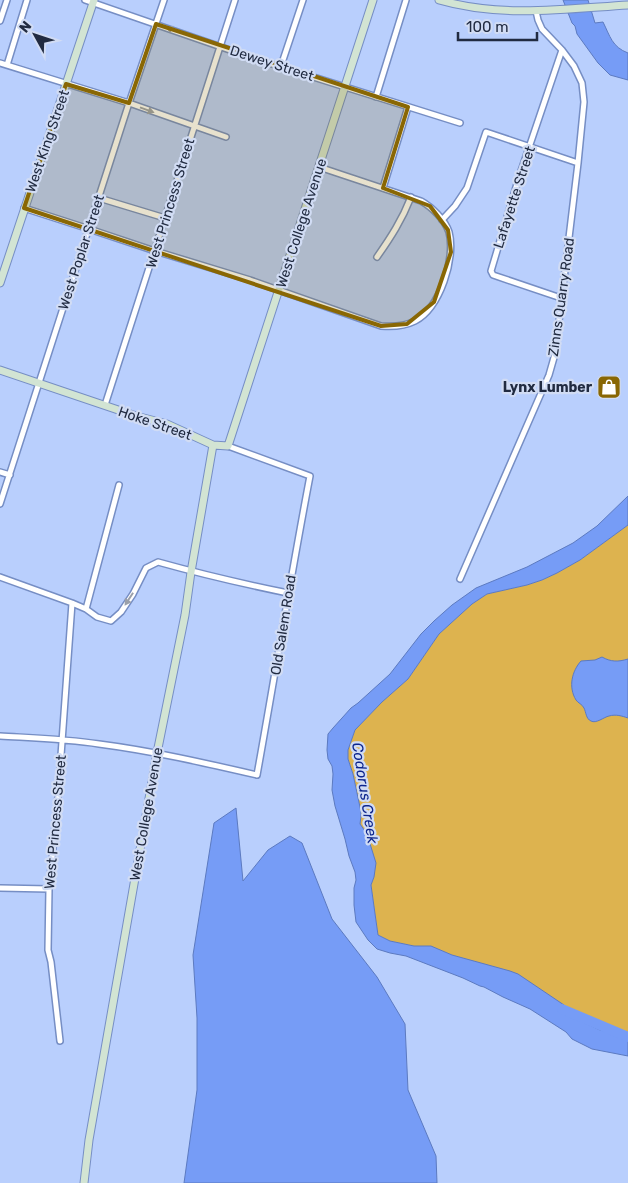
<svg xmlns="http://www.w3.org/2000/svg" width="628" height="1183" font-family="Rubik,sans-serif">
<rect width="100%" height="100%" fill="#b9cffd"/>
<!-- green -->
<path fill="#ddb34f" d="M628,525V1036L600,1030L581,1021L564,1005L514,973L452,955L431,947L414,946L390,941L378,935L371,885L374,877L367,834L360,824L361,816V812L353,774L348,759V750L355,730L382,702L408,679L439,634L472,604L487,594L527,585L542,580L557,573L580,560Z"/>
<!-- water -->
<path fill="#769cf6" stroke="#5c7ac0" d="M563,0H588L595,23L603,22C610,36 612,47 628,53V80L610,75L598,63L577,34L575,26L572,23Z
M628,496V525L580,560L557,573L542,580L527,585L487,594L472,604L439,634L408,679L382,702L355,730L348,750V759L353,774L361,812V816L360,824L367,834L376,863L374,877L371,885L378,935L390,941L414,946H431L452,955L510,971L518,974L564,1005L581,1021L600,1030L628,1036V1056L592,1049L572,1039L566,1032L530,1009L503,997L484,987L480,986L463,978L406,956L390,953L377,949L368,940L356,922L354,905V888L356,880L355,872L349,856L345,839L335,806L332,790L333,774L332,766L328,759L327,750L328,734L333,728L351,708L358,703L390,674L421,634L434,621L452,605L476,588L527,567L573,543L597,526Z
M602,657C611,662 618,662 628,659V718C622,716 616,714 609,716C604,717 596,724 591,721C586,719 586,712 584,708C582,704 578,703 576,700C568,687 572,671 581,661L595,660Z
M236,808L243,881L268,850L290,836L302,843L332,919L377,977L405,1024L408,1090L436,1156L437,1183H184L197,1090V1018L193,955L214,823Z"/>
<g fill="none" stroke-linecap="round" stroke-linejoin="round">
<!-- river -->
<path stroke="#769cf6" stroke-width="10" d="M562,1009L628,1037"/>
<!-- street casing -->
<g stroke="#768ec4" stroke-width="8">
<path id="street" d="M85,0L253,58L460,123
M0,21L7,0
M0,63L129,103L226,137
M7,65L27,0
M281,66L303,0
M376,97L406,0
M383,188L408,107
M99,198L165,218
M24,208L89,229L155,251L250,280L381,326C393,327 405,326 415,321C440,308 456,258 449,232C445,220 432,207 421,201L319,167
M442,220L455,206L467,188L486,132L578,163
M377,257C391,237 402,220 411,197
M561,298L493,275L491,271L519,177L562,50
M105,405L235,0
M0,472L10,475
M0,504L129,103L164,0
M0,577L72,603L86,609L97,617L111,621L121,612L133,594L146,568L158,562C201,574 244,584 288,593
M460,579L549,375L555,354L558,329L578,163L584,102L582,83L574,66L562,50L542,29L538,20L536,11
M86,609L119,485
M0,736C33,738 66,739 99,744C153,751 205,763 257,775C275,675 291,575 310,476L228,446
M0,888L49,889
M60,1041L51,962L48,950L49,889L58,797L72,603"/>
</g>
<!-- secondary casing -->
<g stroke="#768ec4" stroke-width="9">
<path id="secondary" d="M439,0C501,18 565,9 628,5
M0,283L94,0
M0,370L136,416L167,424L213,445L228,446L373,0
M84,1183L89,1140L157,753L185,615L191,572L213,445"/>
</g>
<!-- street -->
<use href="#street" stroke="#fff" stroke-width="5"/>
<!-- secondary -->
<use href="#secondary" stroke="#d2e4d3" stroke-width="7"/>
</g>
<!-- one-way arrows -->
<defs><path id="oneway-solid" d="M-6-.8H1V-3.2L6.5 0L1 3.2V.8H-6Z" transform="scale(1.25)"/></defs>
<g fill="#9ba0aa">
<use href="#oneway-solid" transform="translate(173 30) rotate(-160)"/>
<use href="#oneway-solid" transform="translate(147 110) rotate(20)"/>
<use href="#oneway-solid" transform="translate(129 599) rotate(123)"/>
</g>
<!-- marked area -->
<path fill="#896704" fill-opacity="0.2" stroke="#896704" stroke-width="4" stroke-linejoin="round" d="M156,24L408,107L383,188L430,206L448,230L451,252L434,302L407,324L381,326L24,208L66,84L129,103Z"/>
<!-- icons -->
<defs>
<g id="shop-square" transform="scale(1.25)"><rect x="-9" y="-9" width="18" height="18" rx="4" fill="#896704" stroke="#d1dcf4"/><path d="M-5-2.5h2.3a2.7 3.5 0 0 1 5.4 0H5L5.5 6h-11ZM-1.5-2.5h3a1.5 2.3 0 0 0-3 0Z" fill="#fff"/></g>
</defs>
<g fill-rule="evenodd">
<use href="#shop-square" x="609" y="387"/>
</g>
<g text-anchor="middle" stroke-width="4.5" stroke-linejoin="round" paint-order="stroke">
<!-- street labels -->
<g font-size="14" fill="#212b41" stroke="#d1dcf4">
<text transform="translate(272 63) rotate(18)" y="5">Dewey Street</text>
<text transform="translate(47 141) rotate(-71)" y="5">West King Street</text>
<text transform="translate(514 197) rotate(-72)" y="5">Lafayette Street</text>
<text transform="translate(170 203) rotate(-73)" y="5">West Princess Street</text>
<text transform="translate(301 223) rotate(-72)" y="5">West College Avenue</text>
<text transform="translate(81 252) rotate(-72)" y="5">West Poplar Street</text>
<text transform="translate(561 297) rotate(-82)" y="5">Zinns Quarry Road</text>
<text transform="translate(155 423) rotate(19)" y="5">Hoke Street</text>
<text transform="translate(283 625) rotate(-81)" y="5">Old Salem Road</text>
<text transform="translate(146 814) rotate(-80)" y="5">West College Avenue</text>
<text transform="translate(55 822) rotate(-85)" y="5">West Princess Street</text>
</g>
<!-- poi labels -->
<g font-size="14" font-weight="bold" fill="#212b41" stroke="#d1dcf4" text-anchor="end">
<text x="592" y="392">Lynx Lumber</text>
</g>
<!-- water labels -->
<g font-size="15" font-style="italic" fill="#0e268d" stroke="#d1dcf4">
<text transform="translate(365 793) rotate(81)" y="5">Codorus Creek</text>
</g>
</g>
<!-- north arrow -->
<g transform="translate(35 35) rotate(310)" stroke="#d1dcf4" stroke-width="4" paint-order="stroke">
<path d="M0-4L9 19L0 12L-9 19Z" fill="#212b41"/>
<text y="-8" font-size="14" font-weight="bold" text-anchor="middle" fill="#212b41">N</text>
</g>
<!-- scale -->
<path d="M458 32v8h79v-8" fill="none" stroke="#212b41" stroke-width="2.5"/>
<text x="466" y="32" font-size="15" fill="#212b41" stroke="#d1dcf4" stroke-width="4" paint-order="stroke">100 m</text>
</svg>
